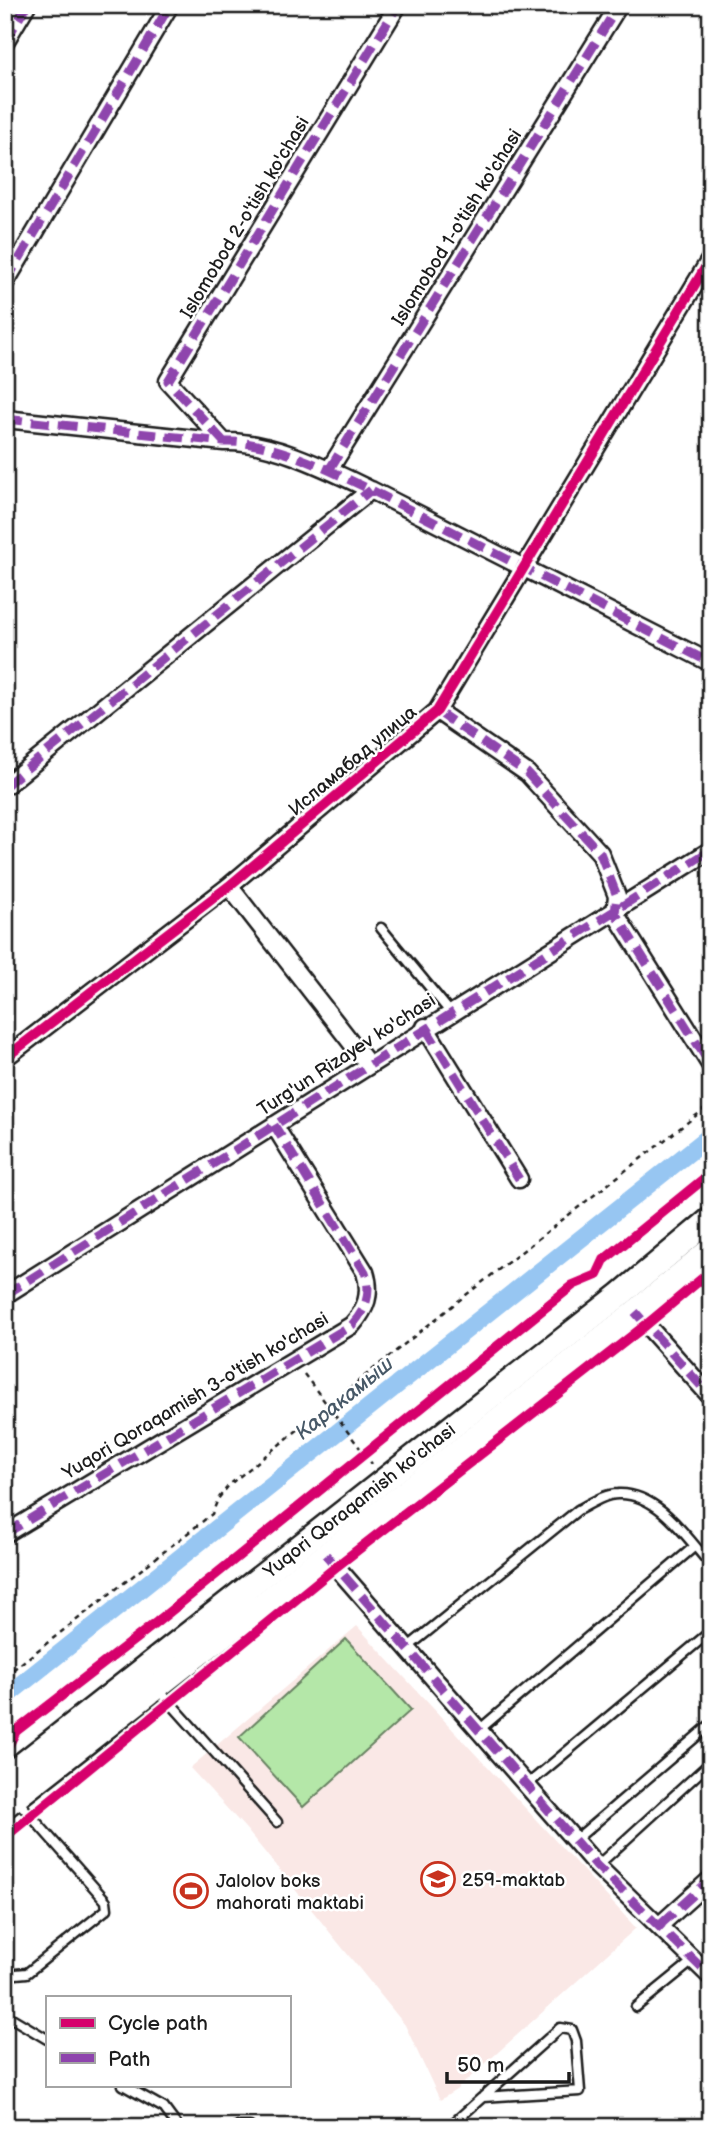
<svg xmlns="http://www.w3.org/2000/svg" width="716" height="2132" font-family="'Balsamiq Sans',sans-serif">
<rect width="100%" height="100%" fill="#fff"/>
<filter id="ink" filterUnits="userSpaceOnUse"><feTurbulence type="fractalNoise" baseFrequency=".0143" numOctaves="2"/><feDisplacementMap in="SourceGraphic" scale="14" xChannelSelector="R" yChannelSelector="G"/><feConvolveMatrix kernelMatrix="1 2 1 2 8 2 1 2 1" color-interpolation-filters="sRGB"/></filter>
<g filter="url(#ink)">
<!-- built -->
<path fill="#fae8e6" d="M357,1626L636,1928L456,2090L440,2100L405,2025L246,1829L190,1768Z"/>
<!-- pitch -->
<path fill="#b4e7a8" stroke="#688262" stroke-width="2" d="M346,1639L411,1710L303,1807L239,1737Z"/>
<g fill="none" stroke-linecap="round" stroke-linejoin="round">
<!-- canal -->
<path stroke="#97c6f2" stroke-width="18" d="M5,1697L711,1135"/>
<!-- lane casing -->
<g stroke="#1c1c1c" stroke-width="13">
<path id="lane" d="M381,928L450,1012
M407,1648L578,1510C590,1504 604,1494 618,1494C658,1492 687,1538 711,1565
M158,1689L277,1822
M479,1730L695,1546
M528,1784L711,1631
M574,1841L711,1724
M597,1866L711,1762
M5,1975L27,1973L107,1909L106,1901L17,1800
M636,2007L694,1960
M5,2014L47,2039
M123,2085L164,2108L178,2127
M236,2127H250
M449,2127L560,2028L572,2030L576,2041L580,2091L483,2097"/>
</g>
<!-- street casing -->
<g stroke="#1c1c1c" stroke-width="21">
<path id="street" d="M5,42L27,5
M5,283L170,5
M5,419L224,442C270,440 329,470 371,490L711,663
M224,442L168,381L398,5
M329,470L619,5
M437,711L527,773L600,853L617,896L615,913L711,1066
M5,786L371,490
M229,886L368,1064
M425,1027L519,1179
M5,1058L229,886L437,711L711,258
M5,1295L711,850
M635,1312L711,1397
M5,1534L352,1325C366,1309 372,1294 365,1272L274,1125
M326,1555L597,1866L711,1977
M660,1925L711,1879"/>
</g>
<!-- secondary casing -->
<g stroke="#1c1c1c" stroke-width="28">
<g id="secondary">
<path id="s1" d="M5,1778L620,1295L711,1219"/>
<path d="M5,1806L635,1312L711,1249"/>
</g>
</g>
<!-- path -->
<path stroke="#1c1c1c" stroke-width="2.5" stroke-dasharray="5 5" stroke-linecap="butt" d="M304,1374L372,1464
M5,1676L212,1514L218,1499L229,1485L457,1302L711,1104
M7,1750L16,1731L157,1622L573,1285L597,1275L604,1260L711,1173
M40,1808L161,1712
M5,1837L22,1824"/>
<!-- lane -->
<use href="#lane" stroke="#fff" stroke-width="8"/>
<!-- street -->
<use href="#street" stroke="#fff" stroke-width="16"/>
<!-- secondary -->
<use href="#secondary" stroke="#fff" stroke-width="23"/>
<!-- quiet -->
<path stroke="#8e44ad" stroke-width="9" stroke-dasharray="18 9" stroke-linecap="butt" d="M5,42L27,5
M5,283L170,5
M5,419L224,442C270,440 329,470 371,490L711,663
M224,442L168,381L398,5
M329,470L619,5
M437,711L527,773L600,853L617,896L615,913L711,1066
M5,786L371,490
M425,1027L519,1179
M5,1295L711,850
M635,1312L711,1397
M5,1534L352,1325C366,1309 372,1294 365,1272L274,1125
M326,1555L597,1866L711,1977
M660,1925L711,1879"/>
<!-- cycleway casing -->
<g stroke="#fff" stroke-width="15">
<path id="cycleway" d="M5,1058L229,886L437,711L711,258
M5,1752L16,1731L157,1622L573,1285L597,1275L604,1260L711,1173
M5,1837L337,1566L646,1325L711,1271"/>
</g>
<!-- cycleway -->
<use href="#cycleway" stroke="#d6006c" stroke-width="10"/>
</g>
</g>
<!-- icons -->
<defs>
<g id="school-ring" transform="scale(1.75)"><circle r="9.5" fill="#fff" stroke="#c8321e" stroke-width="1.5"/><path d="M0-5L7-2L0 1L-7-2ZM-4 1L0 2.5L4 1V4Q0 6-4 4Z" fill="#c8321e"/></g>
<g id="stadium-ring" transform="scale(1.75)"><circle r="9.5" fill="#fff" stroke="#c8321e" stroke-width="1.5"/><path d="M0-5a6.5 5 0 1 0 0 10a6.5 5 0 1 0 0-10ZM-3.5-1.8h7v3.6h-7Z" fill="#c8321e"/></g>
</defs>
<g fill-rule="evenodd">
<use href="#school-ring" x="438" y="1879"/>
<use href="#stadium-ring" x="191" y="1891"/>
</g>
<g text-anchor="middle" stroke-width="5" stroke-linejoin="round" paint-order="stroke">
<!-- street labels -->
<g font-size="19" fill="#1c1c1c" stroke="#fff">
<text transform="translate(244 217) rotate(-59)" y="7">Islomobod 2-o'tish ko'chasi</text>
<text transform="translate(456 227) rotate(-58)" y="7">Islomobod 1-o'tish ko'chasi</text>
<text transform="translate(352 760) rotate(-40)" y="7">Исламабад улица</text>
<text transform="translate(346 1054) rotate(-33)" y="7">Turg'un Rizayev ko'chasi</text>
<text transform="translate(195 1395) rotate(-31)" y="7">Yuqori Qoraqamish 3-o'tish ko'chasi</text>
<text dy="7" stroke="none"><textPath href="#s1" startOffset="450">Yuqori Qoraqamish ko'chasi</textPath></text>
</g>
<!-- poi labels -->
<g font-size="19" fill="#1c1c1c" stroke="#fff" text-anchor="start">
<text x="462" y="1886">259-maktab</text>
<text x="216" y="1887">Jalolov boks<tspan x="216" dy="22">mahorati maktabi</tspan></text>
</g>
<!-- water labels -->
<g font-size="21" font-style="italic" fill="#475867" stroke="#fff">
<text transform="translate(344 1398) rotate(-39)" y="7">Каракамыш</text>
</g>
</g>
<!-- margin -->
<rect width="716" height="2132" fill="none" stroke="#fff" stroke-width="28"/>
<rect x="14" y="14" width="688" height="2104" fill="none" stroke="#1c1c1c" stroke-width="2.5" filter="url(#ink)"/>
<!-- legend -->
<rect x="46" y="1996" width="245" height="91" fill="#ffffff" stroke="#a4a4a4" stroke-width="2"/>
<rect x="60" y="2018" width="35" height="10" fill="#d6006c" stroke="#a4a4a4" stroke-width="2"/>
<text x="108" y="2030" font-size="21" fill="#1c1c1c">Cycle path</text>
<rect x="60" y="2053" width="35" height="10" fill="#8e44ad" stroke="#a4a4a4" stroke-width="2"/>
<text x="108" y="2066" font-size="21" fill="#1c1c1c">Path</text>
<!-- scale -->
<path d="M447 2072v10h122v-10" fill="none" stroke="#1c1c1c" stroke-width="3.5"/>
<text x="457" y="2072" font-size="21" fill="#1c1c1c" stroke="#ffffff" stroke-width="5" paint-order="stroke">50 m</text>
</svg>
